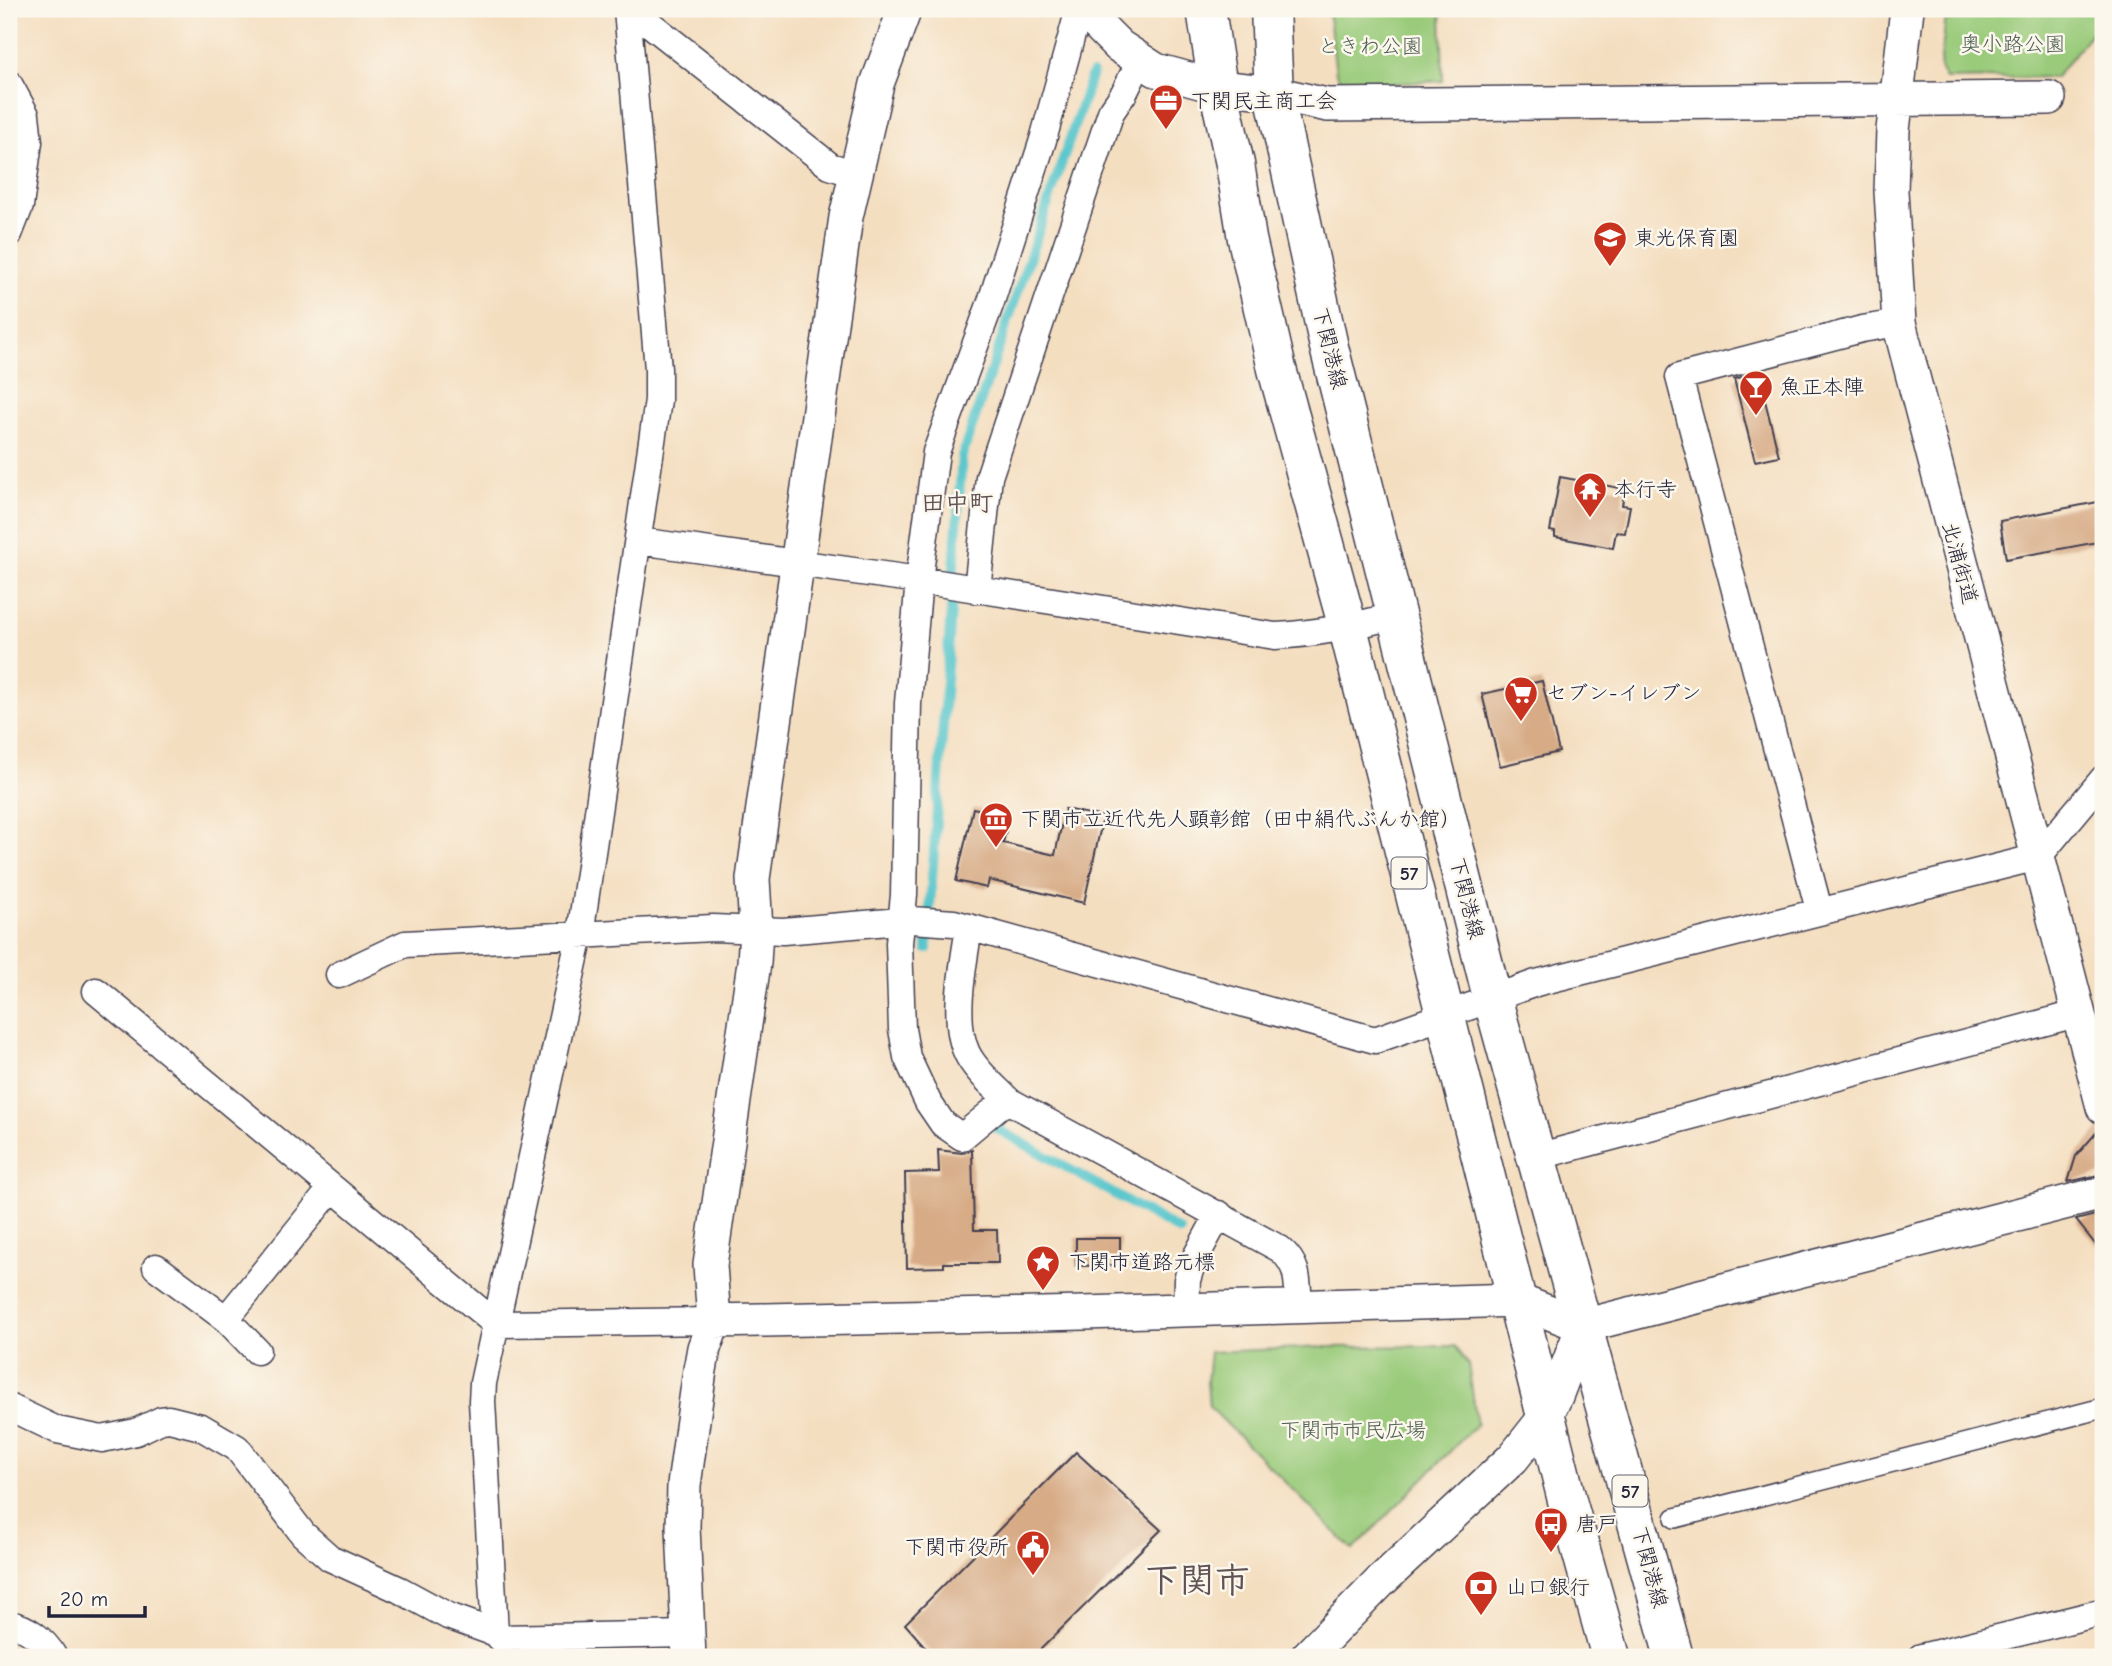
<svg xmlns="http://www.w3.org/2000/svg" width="2112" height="1666" font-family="'Comic Neue','Klee One',sans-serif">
<rect width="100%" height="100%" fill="#fbf7ec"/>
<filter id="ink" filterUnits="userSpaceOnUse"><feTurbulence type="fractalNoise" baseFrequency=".0143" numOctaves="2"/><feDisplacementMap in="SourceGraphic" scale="14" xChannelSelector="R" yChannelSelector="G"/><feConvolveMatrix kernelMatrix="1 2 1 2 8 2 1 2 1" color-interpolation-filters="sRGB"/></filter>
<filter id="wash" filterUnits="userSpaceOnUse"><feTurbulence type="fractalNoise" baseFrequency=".00686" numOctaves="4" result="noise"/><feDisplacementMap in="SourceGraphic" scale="28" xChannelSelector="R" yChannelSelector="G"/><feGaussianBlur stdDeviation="1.57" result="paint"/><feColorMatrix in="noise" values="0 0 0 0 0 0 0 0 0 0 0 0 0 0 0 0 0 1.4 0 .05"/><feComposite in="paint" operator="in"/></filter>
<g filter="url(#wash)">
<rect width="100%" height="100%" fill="#f4dec0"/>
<!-- green -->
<path fill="#9acb7a" stroke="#5e765a" stroke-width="2" d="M1328,9H1441L1443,81L1345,86L1336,73Z
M1947,9H2103V19L2056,77L1946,79L1940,68Z
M1455,1346L1468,1364L1477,1424L1353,1550L1209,1406L1207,1382L1210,1352L1325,1347Z"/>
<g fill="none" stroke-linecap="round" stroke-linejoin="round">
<!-- stream -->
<path stroke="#58c6cc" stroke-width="10" d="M927,949L962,456L1092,74
M996,1128L1180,1231"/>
</g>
<g id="blocks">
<!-- building -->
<path fill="#d7ab86" d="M1758,373L1779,456L1755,461L1734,379Z
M1560,477L1625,489L1622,505L1630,506L1625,533L1616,532L1613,548L1555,537V532L1550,531Z
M2103,501V541L2006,559L2000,521Z
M1542,681L1559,752L1500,766L1482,694Z
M973,808L1009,816L1003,843L1055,855L1065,809L1103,817L1084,903L989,880L987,888L956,881Z
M2102,1126L2103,1174L2068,1182L2076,1156Z
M938,1150L962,1153L972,1150L974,1230H997L998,1263H944V1267L907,1268L905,1173L939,1172Z
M2103,1213V1254L2076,1220Z
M1076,1238H1120V1265L1076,1266Z
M1076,1452L1161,1530L1033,1657H934L905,1624Z"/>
</g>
</g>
<g filter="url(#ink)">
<use href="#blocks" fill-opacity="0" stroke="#423e4f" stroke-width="2"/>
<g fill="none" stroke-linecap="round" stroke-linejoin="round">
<!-- pedestrian casing -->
<g stroke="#423e4f" stroke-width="22">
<path id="pedestrian" d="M1675,1518L2103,1408"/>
</g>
<!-- minor casing -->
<g stroke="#423e4f" stroke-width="29">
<path id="minor" d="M631,9L830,166L855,174
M9,84L26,115L29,142L20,206L9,234
M639,541L919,580L1275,636C1317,634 1356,626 1397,615
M977,590L989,477L1111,112L1124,93L1140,61
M1819,910L1679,377L1862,329L1899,323
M969,927C964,963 950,1024 969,1057C979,1074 995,1087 1009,1101L1280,1249C1300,1266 1297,1282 1299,1306
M339,975L405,944L713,928L783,931L912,920L954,923L1375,1040L1536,983L2038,857L2103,779
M96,991L496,1324L714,1321
M1009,1101L999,1106L962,1137L943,1124L928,1102L907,1057L902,1029L899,943L904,895L908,703L919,580L936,452L991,302L1043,140L1079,9
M1536,1157L2080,1013
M156,1267L226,1319L257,1351
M1186,1310L1187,1280L1192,1264L1219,1214
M226,1319L332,1188
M9,1407L57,1430L102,1439L136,1432L161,1420L169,1419L201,1427L237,1448L303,1534L330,1558L400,1590L448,1616L495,1633L499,1638L688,1634
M9,1624C28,1627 44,1640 54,1657
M495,1633L482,1401L483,1383L580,935L658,400V369L627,9
M1921,1657L2103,1612"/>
</g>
<!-- tertiary casing -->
<g stroke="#423e4f" stroke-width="36">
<path id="tertiary" d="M1082,9L1119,46L1156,70L1218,87L1274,93L1327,105L2049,98
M1907,9L1893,130L1891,191L1899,323L2103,1107
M714,1321L1084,1313L1517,1300L1583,1326L2103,1193
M689,1657L683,1527L684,1485L700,1370L704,1348L714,1321L710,1265L754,963L756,929L753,879L846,217L877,84L905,9
M1307,1657L1382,1580L1513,1458L1546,1416L1556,1396L1583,1326"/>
</g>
<!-- primary casing -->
<g stroke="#423e4f" stroke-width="41">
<path id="primary" d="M1206,9L1218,87L1235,164L1247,239L1277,369L1348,628L1568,1504L1611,1657
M1270,9L1274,93L1329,347L1492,997L1674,1657"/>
</g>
<!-- pedestrian -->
<use href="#pedestrian" stroke="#fff" stroke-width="19"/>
<!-- minor -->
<use href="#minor" stroke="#fff" stroke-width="26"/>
<!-- tertiary -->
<use href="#tertiary" stroke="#fff" stroke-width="33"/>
<!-- primary -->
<use href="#primary" stroke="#fff" stroke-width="38"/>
</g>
</g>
<!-- icons -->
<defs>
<g id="office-pin" transform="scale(1.75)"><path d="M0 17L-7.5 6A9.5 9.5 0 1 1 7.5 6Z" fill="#c8321e" stroke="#fbf7ec"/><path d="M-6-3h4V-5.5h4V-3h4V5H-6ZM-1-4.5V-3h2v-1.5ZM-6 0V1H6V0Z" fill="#fff"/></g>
<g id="school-pin" transform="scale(1.75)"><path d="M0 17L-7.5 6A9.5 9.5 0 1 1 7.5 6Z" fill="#c8321e" stroke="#fbf7ec"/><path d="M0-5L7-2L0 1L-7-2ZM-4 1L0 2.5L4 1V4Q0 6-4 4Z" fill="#fff"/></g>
<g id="bar-pin" transform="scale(1.75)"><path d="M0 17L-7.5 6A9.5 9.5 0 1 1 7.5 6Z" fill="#c8321e" stroke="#fbf7ec"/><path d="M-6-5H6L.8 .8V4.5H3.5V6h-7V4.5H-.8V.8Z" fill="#fff"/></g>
<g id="temple-pin" transform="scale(1.75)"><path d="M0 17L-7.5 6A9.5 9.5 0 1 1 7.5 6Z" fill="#c8321e" stroke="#fbf7ec"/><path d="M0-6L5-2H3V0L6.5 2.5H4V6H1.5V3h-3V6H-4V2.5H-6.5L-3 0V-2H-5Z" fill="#fff"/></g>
<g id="supermarket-pin" transform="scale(1.75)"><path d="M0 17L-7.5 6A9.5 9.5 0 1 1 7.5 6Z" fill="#c8321e" stroke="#fbf7ec"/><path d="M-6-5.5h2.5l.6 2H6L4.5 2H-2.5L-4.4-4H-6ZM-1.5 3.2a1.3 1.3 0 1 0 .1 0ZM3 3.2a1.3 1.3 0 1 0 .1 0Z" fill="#fff"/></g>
<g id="museum-pin" transform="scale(1.75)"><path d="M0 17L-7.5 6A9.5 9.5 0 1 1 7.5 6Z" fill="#c8321e" stroke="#fbf7ec"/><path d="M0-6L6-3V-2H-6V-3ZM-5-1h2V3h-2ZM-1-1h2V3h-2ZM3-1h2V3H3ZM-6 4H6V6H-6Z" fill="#fff"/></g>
<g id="sight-pin" transform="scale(1.75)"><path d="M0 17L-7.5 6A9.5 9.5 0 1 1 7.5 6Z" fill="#c8321e" stroke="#fbf7ec"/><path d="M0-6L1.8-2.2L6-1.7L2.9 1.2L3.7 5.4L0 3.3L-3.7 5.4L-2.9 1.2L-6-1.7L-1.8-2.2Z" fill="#fff"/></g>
<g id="bus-pin" transform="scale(1.75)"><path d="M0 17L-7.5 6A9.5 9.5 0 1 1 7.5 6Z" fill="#c8321e" stroke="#fbf7ec"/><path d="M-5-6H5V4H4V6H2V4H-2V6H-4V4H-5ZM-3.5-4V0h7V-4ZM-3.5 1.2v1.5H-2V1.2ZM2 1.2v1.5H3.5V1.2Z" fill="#fff"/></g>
<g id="civic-pin" transform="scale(1.75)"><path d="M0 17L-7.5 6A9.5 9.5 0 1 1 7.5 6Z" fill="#c8321e" stroke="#fbf7ec"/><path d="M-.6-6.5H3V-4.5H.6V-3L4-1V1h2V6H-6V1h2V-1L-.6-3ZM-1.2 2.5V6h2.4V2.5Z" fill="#fff"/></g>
<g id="bank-pin" transform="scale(1.75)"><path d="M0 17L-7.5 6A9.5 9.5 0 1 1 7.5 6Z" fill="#c8321e" stroke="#fbf7ec"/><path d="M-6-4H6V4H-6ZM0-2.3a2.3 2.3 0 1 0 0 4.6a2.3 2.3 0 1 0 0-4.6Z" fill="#fff"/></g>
</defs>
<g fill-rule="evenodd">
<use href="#office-pin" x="1166" y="101"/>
<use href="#school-pin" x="1610" y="238"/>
<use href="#bar-pin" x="1756" y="387"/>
<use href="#temple-pin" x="1590" y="489"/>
<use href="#supermarket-pin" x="1521" y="693"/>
<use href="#museum-pin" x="996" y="819"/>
<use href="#sight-pin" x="1043" y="1262"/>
<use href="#bus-pin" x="1551" y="1524"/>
<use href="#civic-pin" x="1033" y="1547"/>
<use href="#bank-pin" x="1481" y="1587"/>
</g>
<g text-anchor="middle" stroke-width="5" stroke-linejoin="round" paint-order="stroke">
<!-- shield labels -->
<g fill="#fbf7ec" stroke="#636270" stroke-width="2">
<rect x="1391.5" y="857.5" width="35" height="31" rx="5"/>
<rect x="1612.5" y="1475.5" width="35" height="31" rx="5"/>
</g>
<g font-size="19" font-weight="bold" fill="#22223b">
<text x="1409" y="880">57</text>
<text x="1630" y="1498">57</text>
</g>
<!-- park labels -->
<g font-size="21" fill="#4c5d51" stroke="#fbf7ec">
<text x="2013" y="51">奥小路公園</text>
<text x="1370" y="53">ときわ公園</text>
<text x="1353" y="1437">下関市市民広場</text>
</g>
<!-- poi labels -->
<g font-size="21" fill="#22223b" stroke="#fbf7ec" text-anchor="start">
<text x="1190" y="108">下関民主商工会</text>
<text x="1634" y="245">東光保育園</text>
<text x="1780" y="394">魚正本陣</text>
<text x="1614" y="496">本行寺</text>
<text x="1546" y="700">セブン-イレブン</text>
<text x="1020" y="826">下関市立近代先人顕彰館（田中絹代ぶんか館）</text>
<text x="1068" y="1269">下関市道路元標</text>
<text x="1576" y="1531">唐戸</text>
<text x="1009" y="1554" text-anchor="end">下関市役所</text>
<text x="1506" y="1594">山口銀行</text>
</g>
<!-- street labels -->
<g font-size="21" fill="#22223b" stroke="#fbf7ec">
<text transform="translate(1330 348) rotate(76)" y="7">下関港線</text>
<text transform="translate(1960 563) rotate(75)" y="7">北浦街道</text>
<text transform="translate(1467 898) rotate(76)" y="7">下関港線</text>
<text transform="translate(1650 1567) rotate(75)" y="7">下関港線</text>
</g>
<!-- quarter labels -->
<g font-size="24" font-weight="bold" fill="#615255" stroke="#fbf7ec">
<text x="957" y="511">田中町</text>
</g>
<!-- town labels -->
<g font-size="35" font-weight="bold" fill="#615255" stroke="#fbf7ec">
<text x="1197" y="1592">下関市</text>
</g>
</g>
<!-- margin -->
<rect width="2112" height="1666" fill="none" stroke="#fbf7ec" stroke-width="35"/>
<!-- scale -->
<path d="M49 1606v10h96v-10" fill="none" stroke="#22223b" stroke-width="3.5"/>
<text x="60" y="1606" font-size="21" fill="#22223b" stroke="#fbf7ec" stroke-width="5" paint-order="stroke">20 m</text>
</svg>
